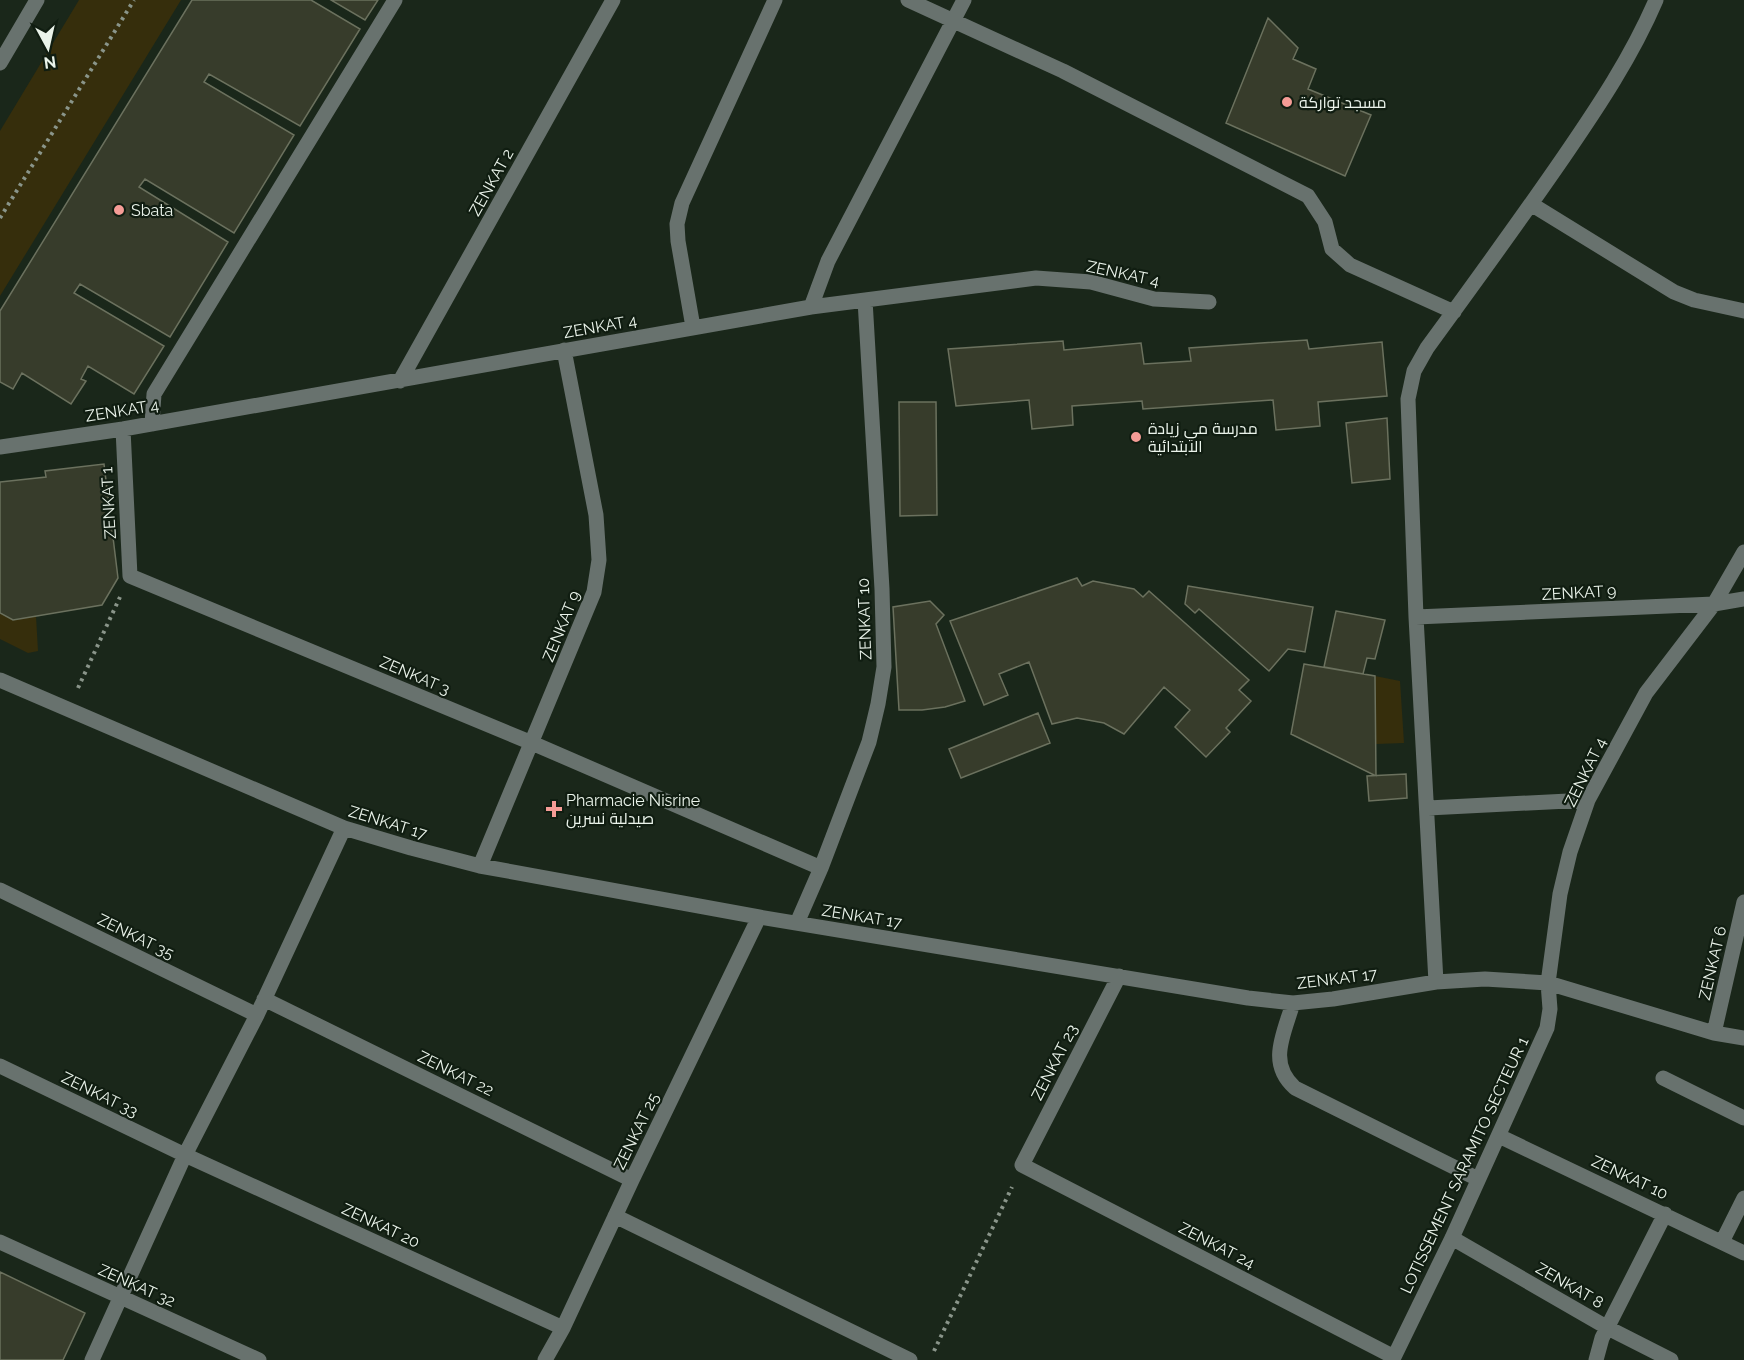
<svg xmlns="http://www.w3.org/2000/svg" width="1744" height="1360" font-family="Raleway,Cairo,sans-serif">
<rect width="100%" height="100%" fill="#1a271a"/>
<!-- green -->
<path fill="#362e0c" d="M79,0H181L0,296V131Z
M0,613L13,620L36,616L38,651L28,653L0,639Z
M1375,676L1400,681L1404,743L1376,744Z"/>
<!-- building -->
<path fill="#373c2b" stroke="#6b715e" stroke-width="1.5" d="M192,0H311L360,29L300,126L209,74L204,82L294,135L234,233L145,179L139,187L228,242L170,337L80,284L74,293L164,346L134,394L88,366L81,379L86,381L71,404L22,373L13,389L0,382V311Z
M331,0H378L365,20Z
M1268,18L1298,48L1293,59L1316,69L1308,89L1371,115L1345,176L1226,123Z
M1307,340L1309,349L1382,342L1387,396L1318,402L1320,426L1276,430L1273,400L1143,409L1142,401L1072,406L1073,425L1032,429L1029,400L956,406L948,349L1063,341L1064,350L1141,343L1144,364L1191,361L1189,348Z
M899,402H936L937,515L900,516Z
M1387,418L1390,479L1352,483L1346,423Z
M104,464L118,578L102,605L13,620L0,613V482L46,477L45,471Z
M1077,578L1082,586L1093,581L1134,589L1143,597L1149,591L1249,680L1239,690L1251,701L1226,728L1230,732L1206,757L1175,727L1190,710L1164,687L1124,734L1104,723L1077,718L1052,724L1029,662L999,674L1008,695L984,705L950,621Z
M1188,586L1313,607L1305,652L1288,649L1269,671L1199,609L1195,613L1185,604Z
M930,601L944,615L936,624L965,701L945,707L922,710H899L893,607Z
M1336,611L1385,620L1375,659L1367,658L1363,674L1324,667Z
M1304,664L1375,676L1376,776L1291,734Z
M1038,713L1050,743L961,778L949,749Z
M1406,774L1407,798L1369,801L1367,776Z
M0,1272L85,1313L63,1360H0Z"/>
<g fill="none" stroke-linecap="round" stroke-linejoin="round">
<!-- path -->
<path stroke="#8a958a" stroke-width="4" stroke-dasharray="3 4.5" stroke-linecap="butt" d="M0,218L134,0
M78,688L120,597
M934,1351L1012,1187"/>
<!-- minor -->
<path stroke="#68726e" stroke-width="15" d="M908,0L1063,71L1308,196L1325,222L1332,249L1350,265L1454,312
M0,63L37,0
M1531,204L1674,292L1694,300L1744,311
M811,307L828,261L964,0
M693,327L678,241L677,224L682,203L775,0
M400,381L613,0
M152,424L154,394L395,0
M123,429L130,576L532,743L821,868
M0,447L123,429L811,307L1036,278L1091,282L1154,299L1209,302
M1416,617L1714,604L1744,599
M0,680L344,828L411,848L480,866L759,917L1248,998L1293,1003L1333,999L1436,982L1485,979L1548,983L1714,1033L1744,1038
M1428,808L1588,800
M480,866L594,592L599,560L596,515L564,350
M0,890L257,1015
M797,923L821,868L869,742L878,704L884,667L882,589L865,300
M1119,976L1022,1165L1394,1357L1452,1238L1547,1028L1550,1009L1548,983L1560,894L1570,852L1588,800L1646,693L1714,604L1744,552
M1436,982L1416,617L1408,399L1414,371L1427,348C1473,285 1519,222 1563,158C1598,107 1632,56 1656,0
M264,999L632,1180
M1293,1003C1284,1034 1267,1063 1295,1088L1478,1179
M1714,1033L1744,902
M0,1066L185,1155L563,1328
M1663,1078L1744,1118
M1499,1136L1744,1253
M615,1216L910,1360
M1452,1238L1608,1328L1671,1360
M0,1242L259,1360
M1722,1242L1744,1198
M92,1360L185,1155L257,1015L344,828
M545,1360L563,1328L632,1180L759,917
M1596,1360L1602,1338L1665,1214"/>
</g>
<!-- markers -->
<g fill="#f59c96" stroke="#101d11" stroke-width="2">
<circle cx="1287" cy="102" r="6"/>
<circle cx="119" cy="210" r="6"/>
<circle cx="1136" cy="437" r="6"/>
<path d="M551 800h6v6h6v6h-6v6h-6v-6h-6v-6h6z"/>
</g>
<g text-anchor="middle" stroke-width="4.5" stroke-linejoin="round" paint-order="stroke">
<!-- poi labels -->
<g font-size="16" fill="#eaf3ea" stroke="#101d11" text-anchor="start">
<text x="1299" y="108">مسجد تواركة</text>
<text x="131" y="216">Sbata</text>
<text x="1148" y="434">مدرسة مي زيادة<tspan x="1148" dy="18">الابتدائية</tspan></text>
<text x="566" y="806">Pharmacie Nisrine<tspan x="566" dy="18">صيدلية نسرين</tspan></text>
</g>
<!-- street labels -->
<g font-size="16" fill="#eaf3ea" stroke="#101d11">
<text transform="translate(491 182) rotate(-61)" y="6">ZENKAT 2</text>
<text transform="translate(1123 273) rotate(12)" y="6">ZENKAT 4</text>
<text transform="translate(600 326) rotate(-10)" y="6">ZENKAT 4</text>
<text transform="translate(122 410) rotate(-9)" y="6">ZENKAT 4</text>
<text transform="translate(108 503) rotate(-93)" y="6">ZENKAT 1</text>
<text transform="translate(1579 592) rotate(-3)" y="6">ZENKAT 9</text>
<text transform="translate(864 619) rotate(-92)" y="6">ZENKAT 10</text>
<text transform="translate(561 626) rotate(-68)" y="6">ZENKAT 9</text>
<text transform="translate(415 675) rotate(23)" y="6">ZENKAT 3</text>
<text transform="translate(1585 772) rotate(-64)" y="6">ZENKAT 4</text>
<text transform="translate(388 822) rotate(17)" y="6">ZENKAT 17</text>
<text transform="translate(862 916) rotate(9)" y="6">ZENKAT 17</text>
<text transform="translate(136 936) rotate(26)" y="6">ZENKAT 35</text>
<text transform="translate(1712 963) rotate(-77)" y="6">ZENKAT 6</text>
<text transform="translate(1337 978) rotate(-7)" y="6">ZENKAT 17</text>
<text transform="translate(1054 1062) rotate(-63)" y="6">ZENKAT 23</text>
<text transform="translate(456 1073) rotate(26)" y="6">ZENKAT 22</text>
<text transform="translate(100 1094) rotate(26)" y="6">ZENKAT 33</text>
<text transform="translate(636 1131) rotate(-64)" y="6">ZENKAT 25</text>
<text transform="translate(1464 1165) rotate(-65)" y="6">LOTISSEMENT SARAMITO SECTEUR 1</text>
<text transform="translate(1630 1177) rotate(25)" y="6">ZENKAT 10</text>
<text transform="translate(381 1225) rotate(25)" y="6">ZENKAT 20</text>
<text transform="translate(1217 1245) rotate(27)" y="6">ZENKAT 24</text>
<text transform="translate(137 1285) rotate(24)" y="6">ZENKAT 32</text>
<text transform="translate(1570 1285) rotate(30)" y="6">ZENKAT 8</text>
</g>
</g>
<!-- north arrow -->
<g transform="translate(48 48) rotate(172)" stroke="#101d11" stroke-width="4.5" paint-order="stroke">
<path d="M0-4.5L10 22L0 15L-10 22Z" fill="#eaf3ea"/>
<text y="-9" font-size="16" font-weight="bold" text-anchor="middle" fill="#eaf3ea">N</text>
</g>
</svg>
